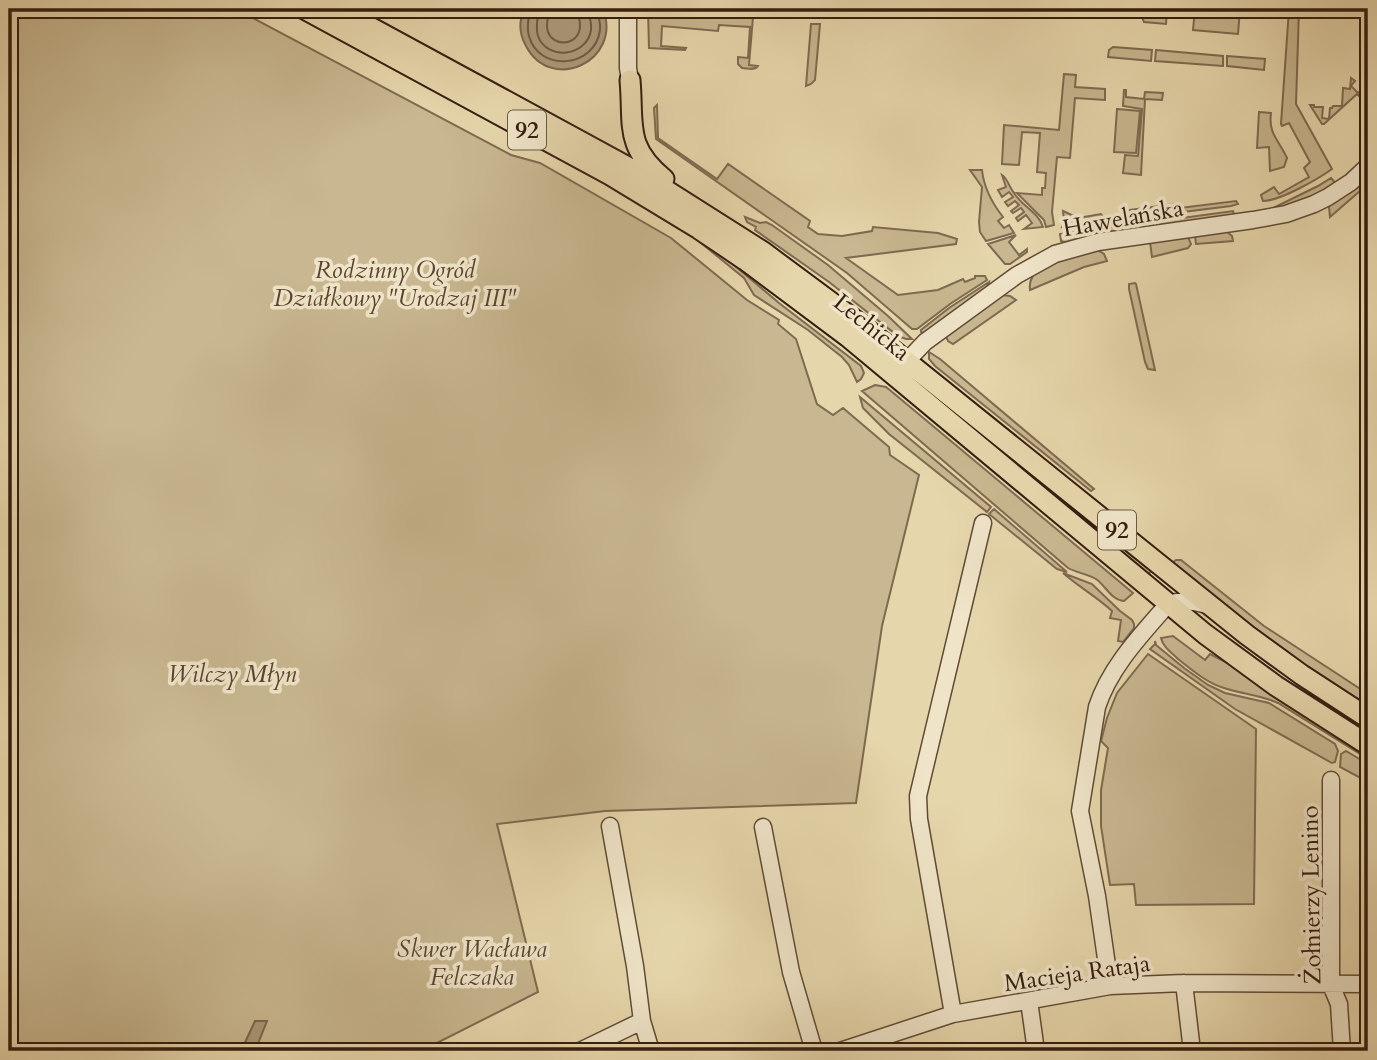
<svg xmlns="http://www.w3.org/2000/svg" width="1377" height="1060" font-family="Cardo,serif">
<rect width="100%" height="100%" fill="#e6d6ab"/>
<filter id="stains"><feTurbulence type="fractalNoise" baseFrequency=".00286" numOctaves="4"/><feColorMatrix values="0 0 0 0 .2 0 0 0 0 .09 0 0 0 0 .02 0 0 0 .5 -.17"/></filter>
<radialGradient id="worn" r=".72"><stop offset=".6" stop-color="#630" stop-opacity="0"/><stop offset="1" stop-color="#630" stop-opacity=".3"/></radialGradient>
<!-- green -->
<path fill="#c8b790" stroke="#7e6a50" stroke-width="2" d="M9,9H236L511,155L540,163L671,238L747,300L779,320L778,324L796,339L817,404L833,415L843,408L889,447L890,455L919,475L882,626L856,803L605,811L497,824L538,992L421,1051H9Z
M648,9L753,17L749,65L758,66C755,71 747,68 742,68L738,64V57L748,58L750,27L719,25L718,31L662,26L661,46L686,48L685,50L649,48Z
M1139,9H1167L1166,24L1144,22Z
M1195,9H1211V12H1213L1214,9H1240L1238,34L1193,30Z
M1289,9H1299L1296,104L1332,169C1318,179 1280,201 1263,201L1261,195L1274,187L1279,194L1309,177L1304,168L1310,162L1289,123L1282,126L1281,124Z
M811,24H820L815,80L811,84L806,86Z
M1113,47L1152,50L1151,61L1108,57L1109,50Z
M1156,50L1223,56V66L1155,61Z
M1227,56L1265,59L1264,70L1227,66Z
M1064,74L1076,75L1075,87L1105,89V100L1075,98L1070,158L1057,157L1052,212L1054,225L1046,227L1044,220L1017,193L1042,195V188H1045L1046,173L1037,172L1040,133L1022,132L1019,165L1002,164L1004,125L1059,130Z
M1351,78L1355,81L1351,86L1358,93L1363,89L1367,93L1363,98L1368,105L1357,94L1324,124H1322L1310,105H1314V107H1323L1322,118L1329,119L1330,108H1332L1333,106H1342L1343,88L1350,89Z
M1124,90H1126V97L1144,99L1145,92L1163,93L1162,100L1145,99L1141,175L1123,173L1125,155L1138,156L1142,109L1123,106Z
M657,105L658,138L717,179L728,164L810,221L808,227L818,234L842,236L872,231L873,227L938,233L957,239L956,244L846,258L898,295L938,290L963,279L965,282L975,278V276H985L987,280L950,304L917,329H912L847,273L656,139L654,108Z
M1117,109L1140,111L1136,153L1114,152Z
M1259,112L1271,113C1268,134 1279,140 1287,158L1284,167L1270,171L1269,147L1257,148Z
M970,170H982C984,189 992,203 1003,217L998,221L1004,228L1009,225L1014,233L986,241L980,232L979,222L982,187Z
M1002,175C1008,179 1009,187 1014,193C1022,206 1039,213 1043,227L1024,229L1032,223L1026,215L1018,221L1016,218L1024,212L1021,208L1013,213L1011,211L1019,205L1015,201L1008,206L1005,202L1013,197L1009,192L1002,197L998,190L1006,187Z
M1368,175V184L1330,217L1329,207L1331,204Z
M1331,178L1337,185L1317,196L1272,210L1275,207L1318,186Z
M1236,201L1238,204L1231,206L1062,227L1064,222L1063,211L1078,218L1101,214L1105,219L1127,215L1130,210L1175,204L1180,208Z
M1233,211L1234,214L1228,217L1146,229L1145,223Z
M745,217L760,223L766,222L772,225L828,265L888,316L912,339H906L898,336L829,282L755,230L756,227L747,222Z
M1140,223L1141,229L1066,243L1061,241L1060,234Z
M685,230L728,260L779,303L861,366L864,373L861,379L857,382L849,365L842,357L808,330L754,295L744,278Z
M1226,231L1232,236L1233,241L1196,244L1195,236Z
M1016,235L1009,242L1019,255L1027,249V252L1010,264H1005L988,244Z
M1188,237L1191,244L1188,248L1152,257L1150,242Z
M1096,249L1104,254L1107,261L1084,267L1030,290C1026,262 1076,254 1096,249Z
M989,282L987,290L925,334L921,332V330L949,308Z
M1135,283L1136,284L1155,370L1148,369L1145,362L1129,289V284Z
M1002,295L1010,296L1016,300L953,344L948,341L946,336Z
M929,352L940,359L1094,489L1091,491L935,366L929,359Z
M875,385L886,387L891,391L1133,593L1124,601C1111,600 1106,586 1096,579C1088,574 1077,573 1068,568L862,391Z
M860,397L991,507L987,512L889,434L863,408Z
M942,402L1152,570L1147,576L940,404Z
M994,509L1067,572L1057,569L989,514Z
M1176,560H1181L1186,564L1264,626L1368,694V708C1299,664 1236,614 1172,563Z
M1063,573L1092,584L1120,611L1132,620L1134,624V628L1123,642L1118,641L1121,620L1110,618L1112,611C1097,597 1079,587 1063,573Z
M1173,636L1205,660L1210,654L1239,669L1368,753V759L1278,703C1261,695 1242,694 1224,688C1207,683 1192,670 1178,659C1171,652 1163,647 1161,638Z
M1155,641L1156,645L1184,668L1208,685L1225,693L1269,703L1335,744L1338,751L1335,762L1332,763L1235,709L1150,649L1155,644Z
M1148,654L1256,729L1254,904L1136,905L1134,884L1110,885L1101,826V790L1108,748L1101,741L1107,718L1117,693Z
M1346,751L1368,764V782L1340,767L1341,754Z"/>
<!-- water -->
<path fill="#aa9776" stroke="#7b664d" stroke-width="2" d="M443,9H496C478,21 461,20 443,9Z
M524,9H603C623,61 551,94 526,46C519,34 519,21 524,9Z
M255,1021H267L255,1051H241Z"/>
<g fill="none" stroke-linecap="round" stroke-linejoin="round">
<!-- shore -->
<path stroke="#705a42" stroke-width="2" d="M530,9C529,18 526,26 529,36C539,73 595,68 600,30C601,23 598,16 597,9
M539,9C538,18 535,26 538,36C547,61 587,57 591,30C592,23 589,16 588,9
M549,9C549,16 545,24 548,32C553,46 574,46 579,32C582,24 578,16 578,9"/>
<!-- minor casing -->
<g stroke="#614b36" stroke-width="19">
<path id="minor" d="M628,9V68L630,80
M907,361L925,342L1017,275L1055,254L1098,242L1253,220L1286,214L1314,204L1328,197L1351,182L1368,166
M1331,780V985L1339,1004L1342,1051
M610,826L635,966L642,1021L651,1051
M763,827L791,972L814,1051
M1184,983L1192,1051
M1110,986L1097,896L1080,811L1097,707C1110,667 1141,635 1168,604C1183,599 1196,602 1210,606
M1029,1001L1036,1051
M953,1014L919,819L918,796L983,523
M580,1051L642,1021
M840,1051L953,1014L1110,986L1184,983L1368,984"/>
</g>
<!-- major casing -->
<g stroke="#351d0f" stroke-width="23">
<path id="major" d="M304,9L610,175L699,229L745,260L848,337L1205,634L1276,686L1368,745
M337,9L639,173L762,251L859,323L1247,635L1302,675L1368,718
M630,80C634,125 624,146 664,179"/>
</g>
<!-- minor -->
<use href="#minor" stroke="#efe4c8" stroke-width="16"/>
<!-- major -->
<use href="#major" stroke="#e6d6ab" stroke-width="19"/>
</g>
<g text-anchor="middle" stroke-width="7" stroke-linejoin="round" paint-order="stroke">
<!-- shield labels -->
<g fill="#efe4c8" stroke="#6d5946" stroke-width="2">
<rect x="508" y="110.5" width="38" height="39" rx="5"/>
<rect x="1098" y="510.5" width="38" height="39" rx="5"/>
</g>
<g font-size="23" font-weight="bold" fill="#351d0f">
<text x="527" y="138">92</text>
<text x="1117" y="538">92</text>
</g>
<!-- street labels -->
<g font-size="24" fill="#351d0f" stroke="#efe4c8">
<text transform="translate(1123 218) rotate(-10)" y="8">Hawelańska</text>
<text transform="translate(872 327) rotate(39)" y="8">Lechicka</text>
<text transform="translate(1311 895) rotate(-91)" y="8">Żołnierzy Lenino</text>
<text transform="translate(1077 973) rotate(-8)" y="8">Macieja Rataja</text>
</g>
<!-- park labels -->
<g font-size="24" font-style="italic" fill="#5a442f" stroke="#efe4c8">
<text x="395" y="278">Rodzinny Ogród<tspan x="395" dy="28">Działkowy "Urodzaj III"</tspan></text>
<text x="232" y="682">Wilczy Młyn</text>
<text x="472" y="957">Skwer Wacława<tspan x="472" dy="28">Felczaka</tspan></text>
</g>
</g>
<!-- margin -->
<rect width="1377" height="1060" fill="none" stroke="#e6d6ab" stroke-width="35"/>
<rect x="10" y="10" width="1356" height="1039" fill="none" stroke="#351d0f" stroke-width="3.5"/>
<rect x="18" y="18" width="1342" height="1025" fill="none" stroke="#351d0f" stroke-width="2"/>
<rect width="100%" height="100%" filter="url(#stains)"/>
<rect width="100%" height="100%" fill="url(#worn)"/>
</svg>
